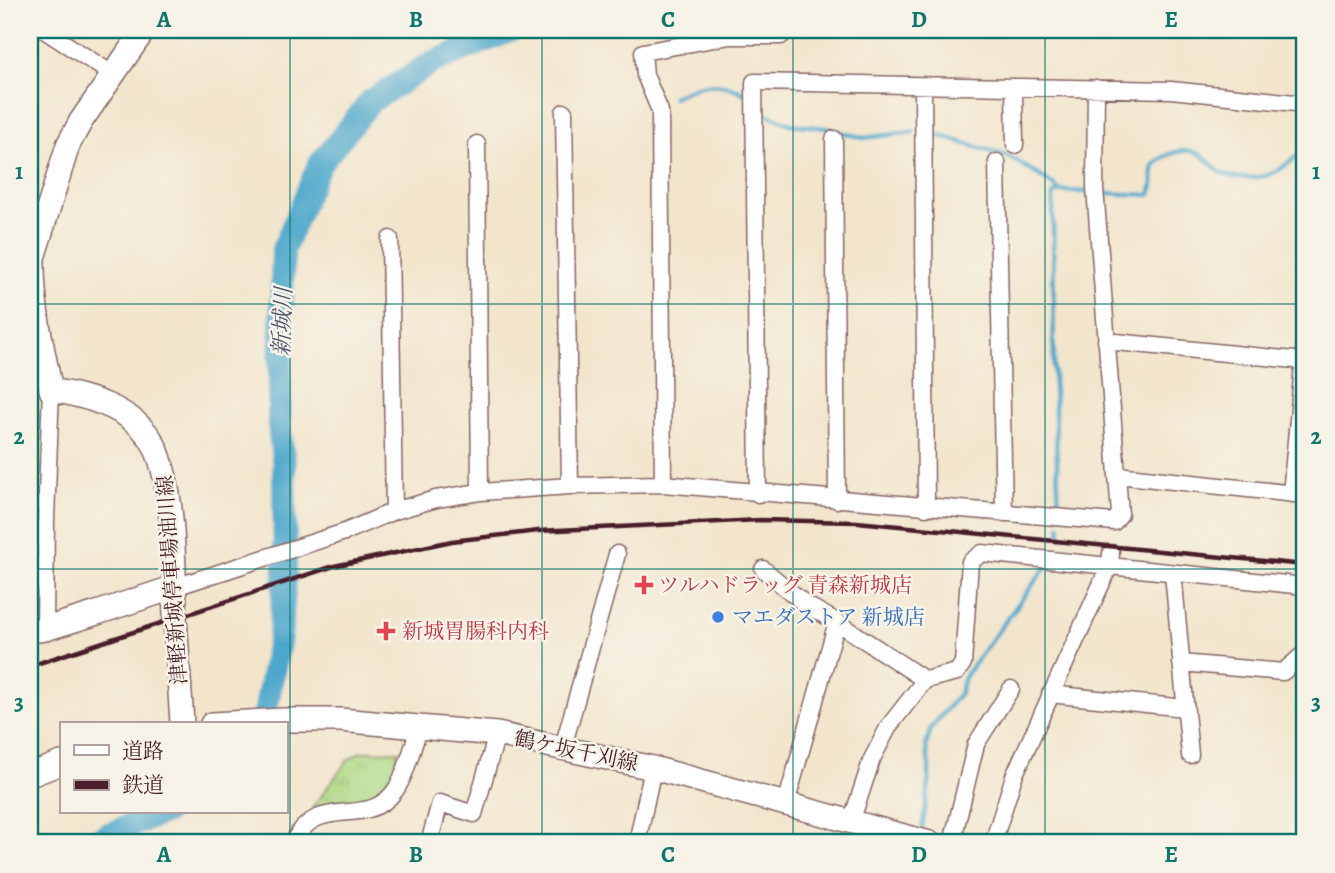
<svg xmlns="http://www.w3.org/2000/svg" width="1335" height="873" font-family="Alegreya,'Noto Serif JP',serif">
<defs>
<pattern id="park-tufts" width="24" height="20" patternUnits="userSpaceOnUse" patternTransform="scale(1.75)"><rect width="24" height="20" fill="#aed985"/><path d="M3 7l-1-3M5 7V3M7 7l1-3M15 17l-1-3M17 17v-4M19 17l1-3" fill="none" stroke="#97ba73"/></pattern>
</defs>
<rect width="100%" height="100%" fill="#f7f3e8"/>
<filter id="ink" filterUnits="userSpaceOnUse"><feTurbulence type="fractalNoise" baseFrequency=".0143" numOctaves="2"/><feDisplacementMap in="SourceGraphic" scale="14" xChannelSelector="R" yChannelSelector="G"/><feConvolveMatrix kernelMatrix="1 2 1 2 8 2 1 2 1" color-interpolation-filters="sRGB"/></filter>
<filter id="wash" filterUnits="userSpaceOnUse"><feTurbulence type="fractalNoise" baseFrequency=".00686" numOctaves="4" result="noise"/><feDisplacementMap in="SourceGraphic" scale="28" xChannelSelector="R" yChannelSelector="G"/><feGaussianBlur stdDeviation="1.57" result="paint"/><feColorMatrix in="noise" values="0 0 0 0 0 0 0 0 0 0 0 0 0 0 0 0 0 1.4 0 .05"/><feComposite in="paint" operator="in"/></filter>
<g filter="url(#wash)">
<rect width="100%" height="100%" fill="#f2e5cc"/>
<!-- park -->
<path fill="url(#park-tufts)" stroke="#7c7c58" stroke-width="2" d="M399,751C396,761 394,774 389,784C375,810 337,803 312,808L348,760L361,752Z"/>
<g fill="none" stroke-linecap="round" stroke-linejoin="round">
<!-- stream -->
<path stroke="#4ea7cc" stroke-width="4.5" d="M673,97C698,84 719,78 745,94
M762,112L790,124L826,128L863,138L913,132
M934,134L1010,157L1054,185L1060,191
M1103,193L1150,195L1153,184V166C1164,154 1186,145 1201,155C1209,160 1214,168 1222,173C1231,178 1249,179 1259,177C1277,175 1291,161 1305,150
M1059,512L1054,385L1053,195L1060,191L1086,192
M1060,526L1061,537
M922,829L929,784V765L926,746L931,728L960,693L964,677L1045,568"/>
<!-- river -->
<path stroke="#4ea7cc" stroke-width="24" d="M263,724L280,636L285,576L284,466L279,425L283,250L319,165L371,101L433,62L512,30
M93,843L106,835L166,812"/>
</g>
</g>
<g filter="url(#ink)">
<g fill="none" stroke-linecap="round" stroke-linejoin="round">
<!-- minor casing -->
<g stroke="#856463" stroke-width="19">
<path id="minor" d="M44,30L112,74
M923,86L926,508
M1014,87L1015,145
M564,112L570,486
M834,139L837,500
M477,144L480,492
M997,162L1004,513
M390,239L394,511
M1106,341L1305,361
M1117,475L1305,495
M663,484L660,111L645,75L643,52L730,36H781
M758,494L754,82L1171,90L1305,104
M1291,494L1305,345
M763,569L805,604L837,622L925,680
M1173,573L1190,755
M175,587L345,532L394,511L436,499L480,492L570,486L663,484L1114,522L1120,514L1095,188L1096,88
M45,629L46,518L51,390
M1181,663L1283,672L1305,653
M1050,694L1185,708
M563,747L617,554
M786,804L837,622
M851,822L872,759L889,726L925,680L957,672L963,663L970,562L982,553L1305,586
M293,843C318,792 365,830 394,792C406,777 413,744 420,726
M429,843L440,803L474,814L497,734
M637,843L653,768
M952,843L976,744L1011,689
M993,843L1014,776L1110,565L1111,553"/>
</g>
<!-- secondary casing -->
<g stroke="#856463" stroke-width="26">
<path id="secondary" d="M144,30L81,121L68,145L33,258C32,303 42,347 51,390C87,396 128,407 150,438C175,474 174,572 175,617C177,653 180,689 182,724
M30,631L45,629L94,614L175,587
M212,724L282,720H340L497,734L653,768L930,843
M30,775L61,763"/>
</g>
<!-- minor -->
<use href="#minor" stroke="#fff" stroke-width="16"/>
<!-- secondary -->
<use href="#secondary" stroke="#fff" stroke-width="23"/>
<!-- rail -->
<path stroke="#4a1f2b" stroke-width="4.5" d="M30,666L334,566L452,541L538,531L760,520L857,522L1305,565"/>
</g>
</g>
<!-- grid -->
<path fill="none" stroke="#0f766e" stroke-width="2" stroke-opacity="0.55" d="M290,30V843M542,30V843M793,30V843M1045,30V843M30,304H1305M30,569H1305"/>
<!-- markers -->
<g fill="#e0444e" stroke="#f7f3e8" stroke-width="2.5">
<path d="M640.5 574.5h7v7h7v7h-7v7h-7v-7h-7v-7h7z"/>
<path d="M382.5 620.5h7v7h7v7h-7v7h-7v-7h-7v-7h7z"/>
</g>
<circle fill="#3f7fe0" stroke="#f7f3e8" stroke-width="2.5" cx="718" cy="617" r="7"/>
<g text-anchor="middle" stroke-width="5" stroke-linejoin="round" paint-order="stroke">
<!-- street labels -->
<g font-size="21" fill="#4a1f2b" stroke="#f7f3e8">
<text transform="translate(172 580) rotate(-94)" y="7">津軽新城停車場油川線</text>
<text transform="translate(576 751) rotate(12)" y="7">鶴ケ坂千刈線</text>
</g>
<!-- health labels -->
<g font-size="21" fill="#be3a42" stroke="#f7f3e8" text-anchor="start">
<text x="658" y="592">ツルハドラッグ 青森新城店</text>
<text x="402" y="638">新城胃腸科内科</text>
</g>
<!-- shop labels -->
<g font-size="21" fill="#366cbe" stroke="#f7f3e8" text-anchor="start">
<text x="732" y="624">マエダストア 新城店</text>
</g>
<!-- water labels -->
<g font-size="23" font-style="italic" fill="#4c556b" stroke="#f7f3e8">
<text transform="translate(282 322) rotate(-88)" y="8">新城川</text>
</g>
</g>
<!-- margin -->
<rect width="1335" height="873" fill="none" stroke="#f7f3e8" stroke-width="77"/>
<!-- legend -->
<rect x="60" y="722" width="228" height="91" fill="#f7f3e8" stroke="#b29e9c" stroke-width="2"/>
<rect x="74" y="745" width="35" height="10" fill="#ffffff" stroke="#b29e9c" stroke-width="2"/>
<text x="122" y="758" font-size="21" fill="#4a1f2b">道路</text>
<rect x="74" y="780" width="35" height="10" fill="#4a1f2b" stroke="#b29e9c" stroke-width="2"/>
<text x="122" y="792" font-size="21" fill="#4a1f2b">鉄道</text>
<rect x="38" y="38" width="1258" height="796" fill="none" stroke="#0f766e" stroke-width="2.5"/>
<g font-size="23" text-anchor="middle" font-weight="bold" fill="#0f766e">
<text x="164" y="27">A</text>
<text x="416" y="27">B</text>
<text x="668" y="27">C</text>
<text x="919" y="27">D</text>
<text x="1171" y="27">E</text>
<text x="19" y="179">1</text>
<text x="1316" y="179">1</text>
<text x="19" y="444">2</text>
<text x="1316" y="444">2</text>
<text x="19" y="710">3</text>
<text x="1316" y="710">3</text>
<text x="164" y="862">A</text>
<text x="416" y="862">B</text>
<text x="668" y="862">C</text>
<text x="919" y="862">D</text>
<text x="1171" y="862">E</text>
</g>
</svg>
